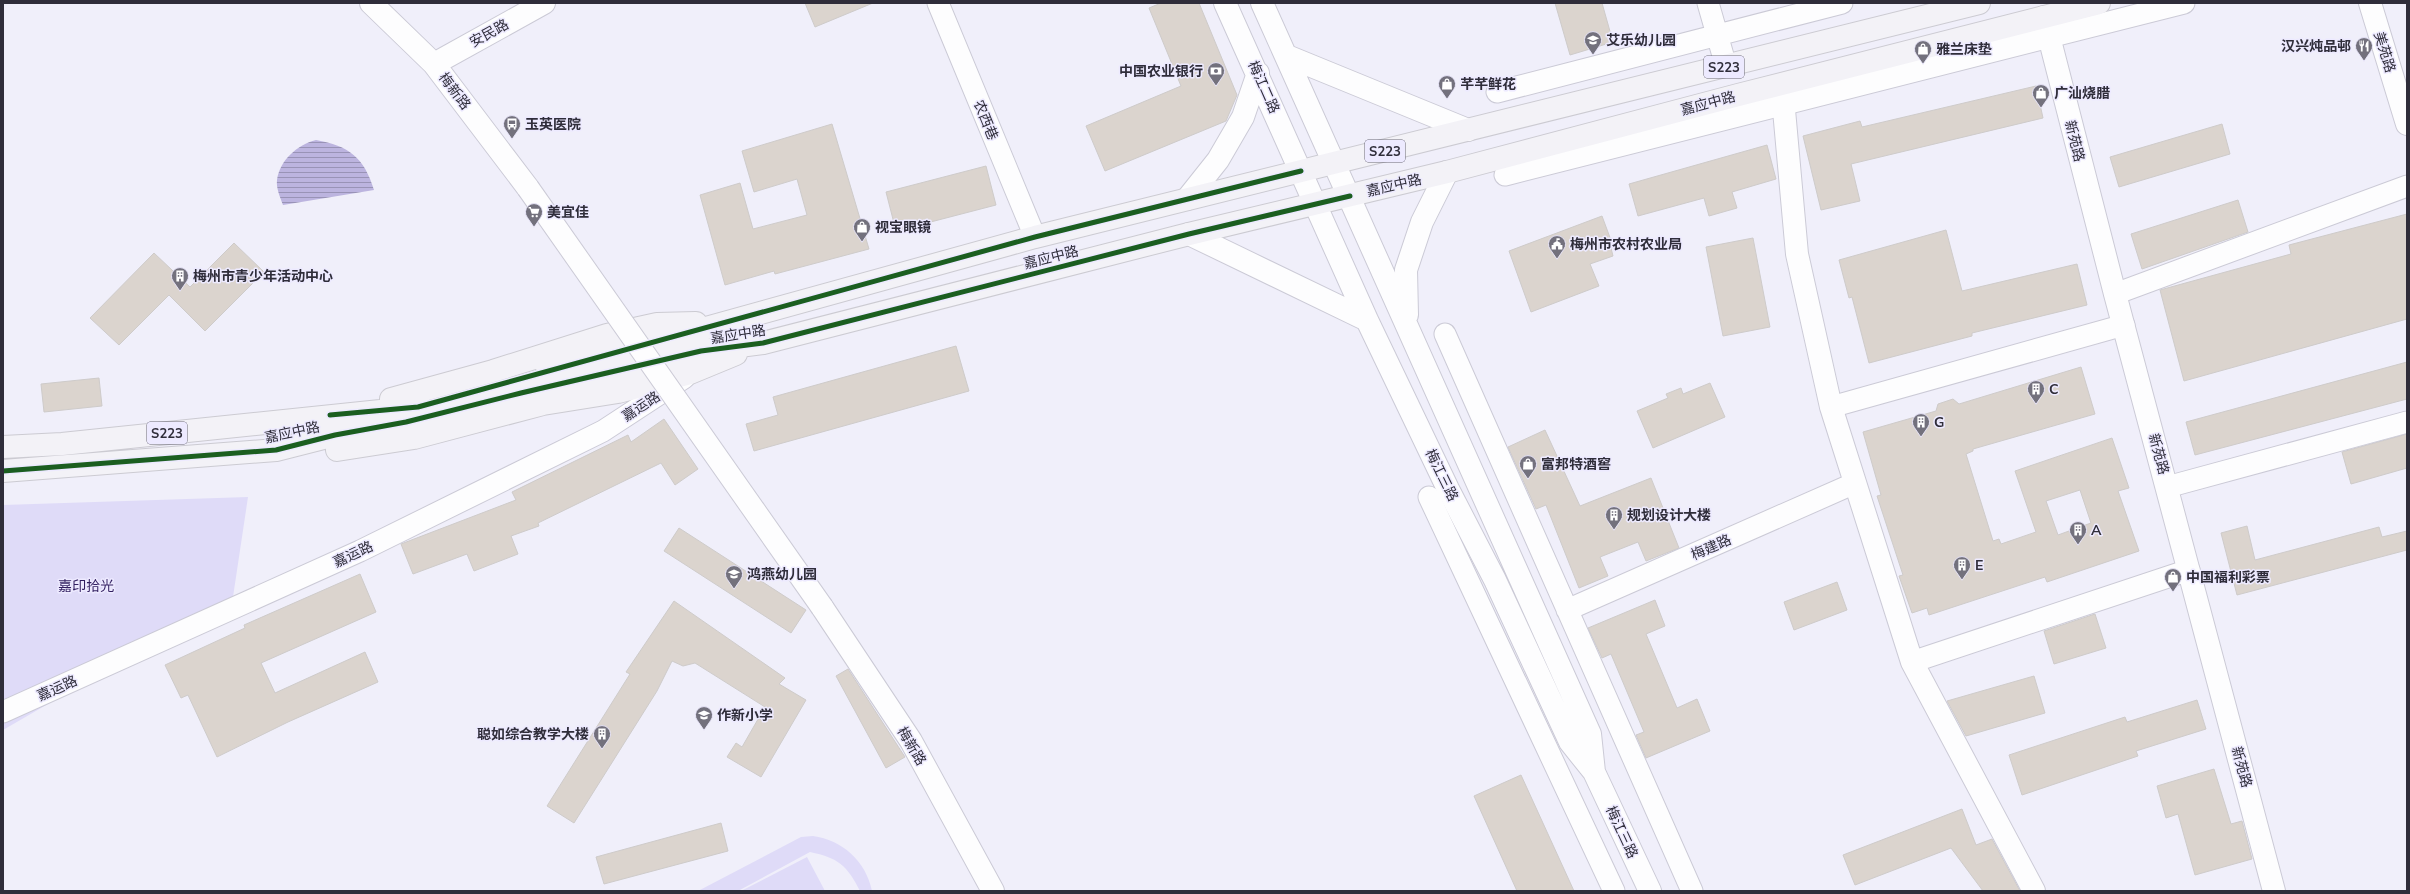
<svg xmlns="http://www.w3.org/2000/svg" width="2410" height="894" font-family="Mulish,'Noto Sans SC',sans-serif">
<defs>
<pattern id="water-rules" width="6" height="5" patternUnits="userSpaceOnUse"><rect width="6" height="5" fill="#bcb4df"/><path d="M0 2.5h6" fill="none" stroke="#9993b6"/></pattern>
</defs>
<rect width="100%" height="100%" fill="#f0effa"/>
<!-- green -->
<path fill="#dfdbf8" d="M248,497L233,597L3,730V505Z
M813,836C842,840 866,861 872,891H860C847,865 838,858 810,852L738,891H698L801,837Z
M807,857L825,891H741Z"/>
<!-- water -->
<path fill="url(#water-rules)" d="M316,140C349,146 364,157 374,190L283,205C280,197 276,188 277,180C280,160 297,145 316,140Z"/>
<!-- building -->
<path fill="#dbd4ce" stroke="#cecbca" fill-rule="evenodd" d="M805,3H873L815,27Z
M1161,3H1199L1237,95L1226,121L1105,171L1086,126L1181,86L1149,8Z
M1555,3H1602L1613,42L1570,55Z
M2036,86L2043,118L1851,164L1860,201L1821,210L1803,136L1860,121L1862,127Z
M832,124L869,249L775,274L774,271L725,285L700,195L740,183L753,229L807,215L797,179L754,192L742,151Z
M2222,124L2230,154L2119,187L2110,157Z
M1767,145L1776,179L1732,192L1737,208L1709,216L1704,198L1638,216L1629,184Z
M986,166L996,205L896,231L886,192Z
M2238,200L2248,232L2142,269L2131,234Z
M2407,214V319L2184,381L2160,290L2291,254L2289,245Z
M1602,216L1612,243L1610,244L1613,256L1590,264L1599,286L1531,312L1509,251Z
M1946,230L1962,291L2077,264L2087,305L1972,333V336L1869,363L1852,297L1849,298L1839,260Z
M1753,238L1770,327L1723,336L1706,247Z
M234,243L264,272L205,331L169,295L119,345L90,318L154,253L190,287Z
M956,346L969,391L754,451L746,424L778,415L773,397Z
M2407,362V399L2195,455L2186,422Z
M2081,367L2095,414L1973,449V451L1966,454L1993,541L1999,539L2001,544L2036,532L2015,471L2112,438L2129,488L2118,491L2139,551L2047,582L2045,577L1929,615L1927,608L1912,613L1899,576L1903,575L1877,496L1881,495L1863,432L1936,411L1938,404L1953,399L1959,404ZM2080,490L2091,523L2058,535L2046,501Z
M99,378L102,406L44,412L41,384Z
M1710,383L1725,417L1653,448L1637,411L1668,398L1666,394L1681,388L1683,394Z
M664,419L698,469L675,485L661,463L538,523L539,526L511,536L518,554L474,571L467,554L413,574L401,544L516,500L512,492L628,435L631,442Z
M1545,430L1580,506L1651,478L1679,548L1646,561L1638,542L1600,557L1608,576L1579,588L1546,505L1536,509L1508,447Z
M2407,434V468L2351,484L2342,452Z
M2247,526L2255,560L2379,527L2382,537L2407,531V550L2237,595L2221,533Z
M679,528L806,610L791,633L664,551Z
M360,574L376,612L261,663L275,693L365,652L378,682L288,722L217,757L188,695L181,698L165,665L245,628L244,625Z
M1837,582L1847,610L1794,630L1784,602Z
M1655,600L1665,626L1646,634L1677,708L1697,699L1710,731L1646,758L1636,735L1644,732L1611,654L1602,658L1588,628Z
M674,601L785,678L779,684L806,700L761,777L727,757L736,743L742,747L765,707L695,663L683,666L672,661L657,691L574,823L547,806L630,674L626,672Z
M2095,614L2106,648L2054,664L2044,631Z
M848,669L905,757L886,768L836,676Z
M2034,676L2045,713L1966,736L1947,701Z
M2197,700L2206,729L2136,751L2138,756L2022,795L2009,755L2125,717L2127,722Z
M2214,769L2231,824L2242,821L2252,859L2195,875L2178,814L2166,818L2157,786Z
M1521,775L1574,891H1517L1474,796Z
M1962,809L1976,845L1992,839L2020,891H1983L1951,848L1855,885L1843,855Z
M721,823L728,851L604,884L596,857Z"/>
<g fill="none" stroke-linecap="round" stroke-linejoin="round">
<!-- street casing -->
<g stroke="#cbcad6" stroke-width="23">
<path id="street" d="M938,3L1035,237
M1708,3L1726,66
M1497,92L1842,3
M1505,175L2184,3
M2115,294L2407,186
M1445,334L1692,891
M1831,407L2124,325
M2167,487L2407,422
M1429,497L1614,891
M1567,610L1855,483
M1912,662L2189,570
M3,712L360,551L603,431L684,378"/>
</g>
<!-- secondary casing -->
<g stroke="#cbcad6" stroke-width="24">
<path id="secondary" d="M371,3L434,64L528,188
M1225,3L1367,320L1448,489L1495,580L1570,742L1594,772L1650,891
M1262,3L1590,734L1594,772
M2370,3L2407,124
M2044,17L2115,294L2274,891
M1287,56L1468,130
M434,64L544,3
M1784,110L1797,254L1831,407L1912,662L2034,891
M1187,199L1218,160L1243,117L1258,73
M1189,234L1367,320
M1407,315L1406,270L1422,222L1447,172
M822,607L911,741L993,891"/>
</g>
<!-- primary casing -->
<g stroke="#cccbd2" stroke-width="24">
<path id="primary" d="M547,372L1035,237L1979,3
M391,399L493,371L607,335L657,324L696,323
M3,447L62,444L419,407
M337,450L414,438L543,404L618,392L690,373L736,354
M3,471L276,450L335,435L406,422L521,393L701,351L763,343L1189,234L1447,172L1738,95L2099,3"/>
</g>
<!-- street -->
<use href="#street" stroke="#fdfdfe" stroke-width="21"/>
<!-- secondary -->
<use href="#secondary" stroke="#fdfdfe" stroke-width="22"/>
<!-- primary -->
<use href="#primary" stroke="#f3f2f7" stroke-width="22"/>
<!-- secondary-bridge casing -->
<g stroke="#cbcad6" stroke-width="24" stroke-linecap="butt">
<path id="secondary-bridge" d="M528,188L822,607"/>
</g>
<!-- secondary-bridge -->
<use href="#secondary-bridge" stroke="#fdfdfe" stroke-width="22"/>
<!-- cycleway casing -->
<g stroke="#edeaff" stroke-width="8">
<path id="cycleway" d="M330,415L418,407L1035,237L1301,171
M3,471L276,450L335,435L406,422L521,393L701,351L763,343L1189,234L1350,196"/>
</g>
<!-- cycleway -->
<use href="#cycleway" stroke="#1b5e20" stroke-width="5"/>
</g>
<!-- icons -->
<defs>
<g id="school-pin" transform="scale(0.9)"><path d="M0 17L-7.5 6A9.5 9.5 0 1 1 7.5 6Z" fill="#73717d" stroke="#edeaff"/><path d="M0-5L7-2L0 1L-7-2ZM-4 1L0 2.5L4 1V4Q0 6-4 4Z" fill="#fff"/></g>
<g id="restaurant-pin" transform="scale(0.9)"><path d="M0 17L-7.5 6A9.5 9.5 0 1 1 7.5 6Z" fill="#73717d" stroke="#edeaff"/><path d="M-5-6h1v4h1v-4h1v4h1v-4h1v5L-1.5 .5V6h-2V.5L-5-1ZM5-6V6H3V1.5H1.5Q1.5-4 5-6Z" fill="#fff"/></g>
<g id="shop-pin" transform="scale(0.9)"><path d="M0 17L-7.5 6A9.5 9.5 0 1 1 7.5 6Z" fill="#73717d" stroke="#edeaff"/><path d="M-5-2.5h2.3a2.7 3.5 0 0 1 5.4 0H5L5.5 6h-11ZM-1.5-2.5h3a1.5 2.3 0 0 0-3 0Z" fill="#fff"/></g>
<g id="bank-pin" transform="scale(0.9)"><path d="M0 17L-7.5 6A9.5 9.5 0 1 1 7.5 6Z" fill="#73717d" stroke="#edeaff"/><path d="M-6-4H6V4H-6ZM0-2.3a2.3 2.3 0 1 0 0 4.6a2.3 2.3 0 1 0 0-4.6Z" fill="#fff"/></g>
<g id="bus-pin" transform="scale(0.9)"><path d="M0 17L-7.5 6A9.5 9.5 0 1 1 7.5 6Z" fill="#73717d" stroke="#edeaff"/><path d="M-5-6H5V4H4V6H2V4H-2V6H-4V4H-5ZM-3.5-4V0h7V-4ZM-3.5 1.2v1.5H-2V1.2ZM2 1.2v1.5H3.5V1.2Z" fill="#fff"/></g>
<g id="supermarket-pin" transform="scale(0.9)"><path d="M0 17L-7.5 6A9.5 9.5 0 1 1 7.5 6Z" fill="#73717d" stroke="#edeaff"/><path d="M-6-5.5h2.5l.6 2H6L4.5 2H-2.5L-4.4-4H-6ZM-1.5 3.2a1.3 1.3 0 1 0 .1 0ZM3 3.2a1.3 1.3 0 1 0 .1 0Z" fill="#fff"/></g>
<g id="civic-pin" transform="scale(0.9)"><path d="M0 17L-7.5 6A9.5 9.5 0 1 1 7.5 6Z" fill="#73717d" stroke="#edeaff"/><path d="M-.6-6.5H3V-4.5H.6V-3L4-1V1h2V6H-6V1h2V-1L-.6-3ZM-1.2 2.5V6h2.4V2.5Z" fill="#fff"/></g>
<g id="building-pin" transform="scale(0.9)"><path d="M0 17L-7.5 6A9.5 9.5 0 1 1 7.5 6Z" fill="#73717d" stroke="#edeaff"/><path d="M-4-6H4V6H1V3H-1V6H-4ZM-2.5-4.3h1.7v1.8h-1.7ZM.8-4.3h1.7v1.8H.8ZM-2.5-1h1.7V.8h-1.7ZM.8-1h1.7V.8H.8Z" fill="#fff"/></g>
</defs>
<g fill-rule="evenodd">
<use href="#school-pin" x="1593" y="40"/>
<use href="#restaurant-pin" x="2364" y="46"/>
<use href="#shop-pin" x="1923" y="49"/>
<use href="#bank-pin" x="1216" y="71"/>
<use href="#shop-pin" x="1447" y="84"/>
<use href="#shop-pin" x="2041" y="93"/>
<use href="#bus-pin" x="512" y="124"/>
<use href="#supermarket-pin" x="534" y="212"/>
<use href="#shop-pin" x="862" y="227"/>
<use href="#civic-pin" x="1557" y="244"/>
<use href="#building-pin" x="180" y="276"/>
<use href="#building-pin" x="2036" y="389"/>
<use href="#building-pin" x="1921" y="422"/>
<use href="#shop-pin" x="1528" y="464"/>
<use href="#building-pin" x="1614" y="515"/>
<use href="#building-pin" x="2078" y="530"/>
<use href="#building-pin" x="1962" y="565"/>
<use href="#school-pin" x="734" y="574"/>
<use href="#shop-pin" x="2173" y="577"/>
<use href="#school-pin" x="704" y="715"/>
<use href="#building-pin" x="602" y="734"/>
</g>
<g text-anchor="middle" stroke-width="3" stroke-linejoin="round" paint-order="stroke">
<!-- shield labels -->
<g fill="#edeaff" stroke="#686675" stroke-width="1">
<rect x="1704" y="56" width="40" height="22" rx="3"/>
<rect x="1365" y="140" width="40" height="22" rx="3"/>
<rect x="147" y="422" width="40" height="22" rx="3"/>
</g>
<g font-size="13" font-weight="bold" fill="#2f2d3a">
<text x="1724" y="72">S223</text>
<text x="1385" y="156">S223</text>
<text x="167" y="438">S223</text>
</g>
<!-- street labels -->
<g font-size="14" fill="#2f2d3a" stroke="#edeaff">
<text transform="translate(489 33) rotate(-29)" y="5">安民路</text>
<text transform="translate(2385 52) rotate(73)" y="5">美苑路</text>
<text transform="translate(1264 87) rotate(66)" y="5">梅江二路</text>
<text transform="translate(455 91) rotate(53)" y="5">梅新路</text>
<text transform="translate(1708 103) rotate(-15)" y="5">嘉应中路</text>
<text transform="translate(986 120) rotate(68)" y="5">农西巷</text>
<text transform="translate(2075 141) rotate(76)" y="5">新苑路</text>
<text transform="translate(1394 185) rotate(-13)" y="5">嘉应中路</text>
<text transform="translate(1051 257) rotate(-14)" y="5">嘉应中路</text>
<text transform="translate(738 334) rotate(-9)" y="5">嘉应中路</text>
<text transform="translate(641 406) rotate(-33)" y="5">嘉运路</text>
<text transform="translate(292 432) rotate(-12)" y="5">嘉应中路</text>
<text transform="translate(2159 454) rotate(75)" y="5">新苑路</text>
<text transform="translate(1442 475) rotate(64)" y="5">梅江三路</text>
<text transform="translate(1711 547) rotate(-24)" y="5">梅建路</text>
<text transform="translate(353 554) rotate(-25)" y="5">嘉运路</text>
<text transform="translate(57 688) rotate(-24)" y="5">嘉运路</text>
<text transform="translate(912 746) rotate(59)" y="5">梅新路</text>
<text transform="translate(2242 767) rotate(75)" y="5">新苑路</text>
<text transform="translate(1622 832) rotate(65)" y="5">梅江三路</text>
</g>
<!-- poi labels -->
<g font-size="14" font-weight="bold" fill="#2f2d3a" stroke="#edeaff" text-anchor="start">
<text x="1606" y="45">艾乐幼儿园</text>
<text x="2351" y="51" text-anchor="end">汉兴炖品邨</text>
<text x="1936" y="54">雅兰床垫</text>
<text x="1203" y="76" text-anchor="end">中国农业银行</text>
<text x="1460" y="89">芊芊鲜花</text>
<text x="2054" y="98">广汕烧腊</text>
<text x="525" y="129">玉英医院</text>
<text x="547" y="217">美宜佳</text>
<text x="875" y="232">视宝眼镜</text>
<text x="1570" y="249">梅州市农村农业局</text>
<text x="193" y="281">梅州市青少年活动中心</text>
<text x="2049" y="394">C</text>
<text x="1934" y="427">G</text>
<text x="1541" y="469">富邦特酒窖</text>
<text x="1627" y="520">规划设计大楼</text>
<text x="2091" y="535">A</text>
<text x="1975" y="570">E</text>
<text x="747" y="579">鸿燕幼儿园</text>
<text x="2186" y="582">中国福利彩票</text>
<text x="717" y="720">作新小学</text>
<text x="589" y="739" text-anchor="end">聪如综合教学大楼</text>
</g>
<!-- park labels -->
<g font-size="14" fill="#311e60" stroke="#edeaff">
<text x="86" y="591">嘉印拾光</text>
</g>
</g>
<!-- border -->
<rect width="2410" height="894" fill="none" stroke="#2f2d3a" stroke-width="8"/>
</svg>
